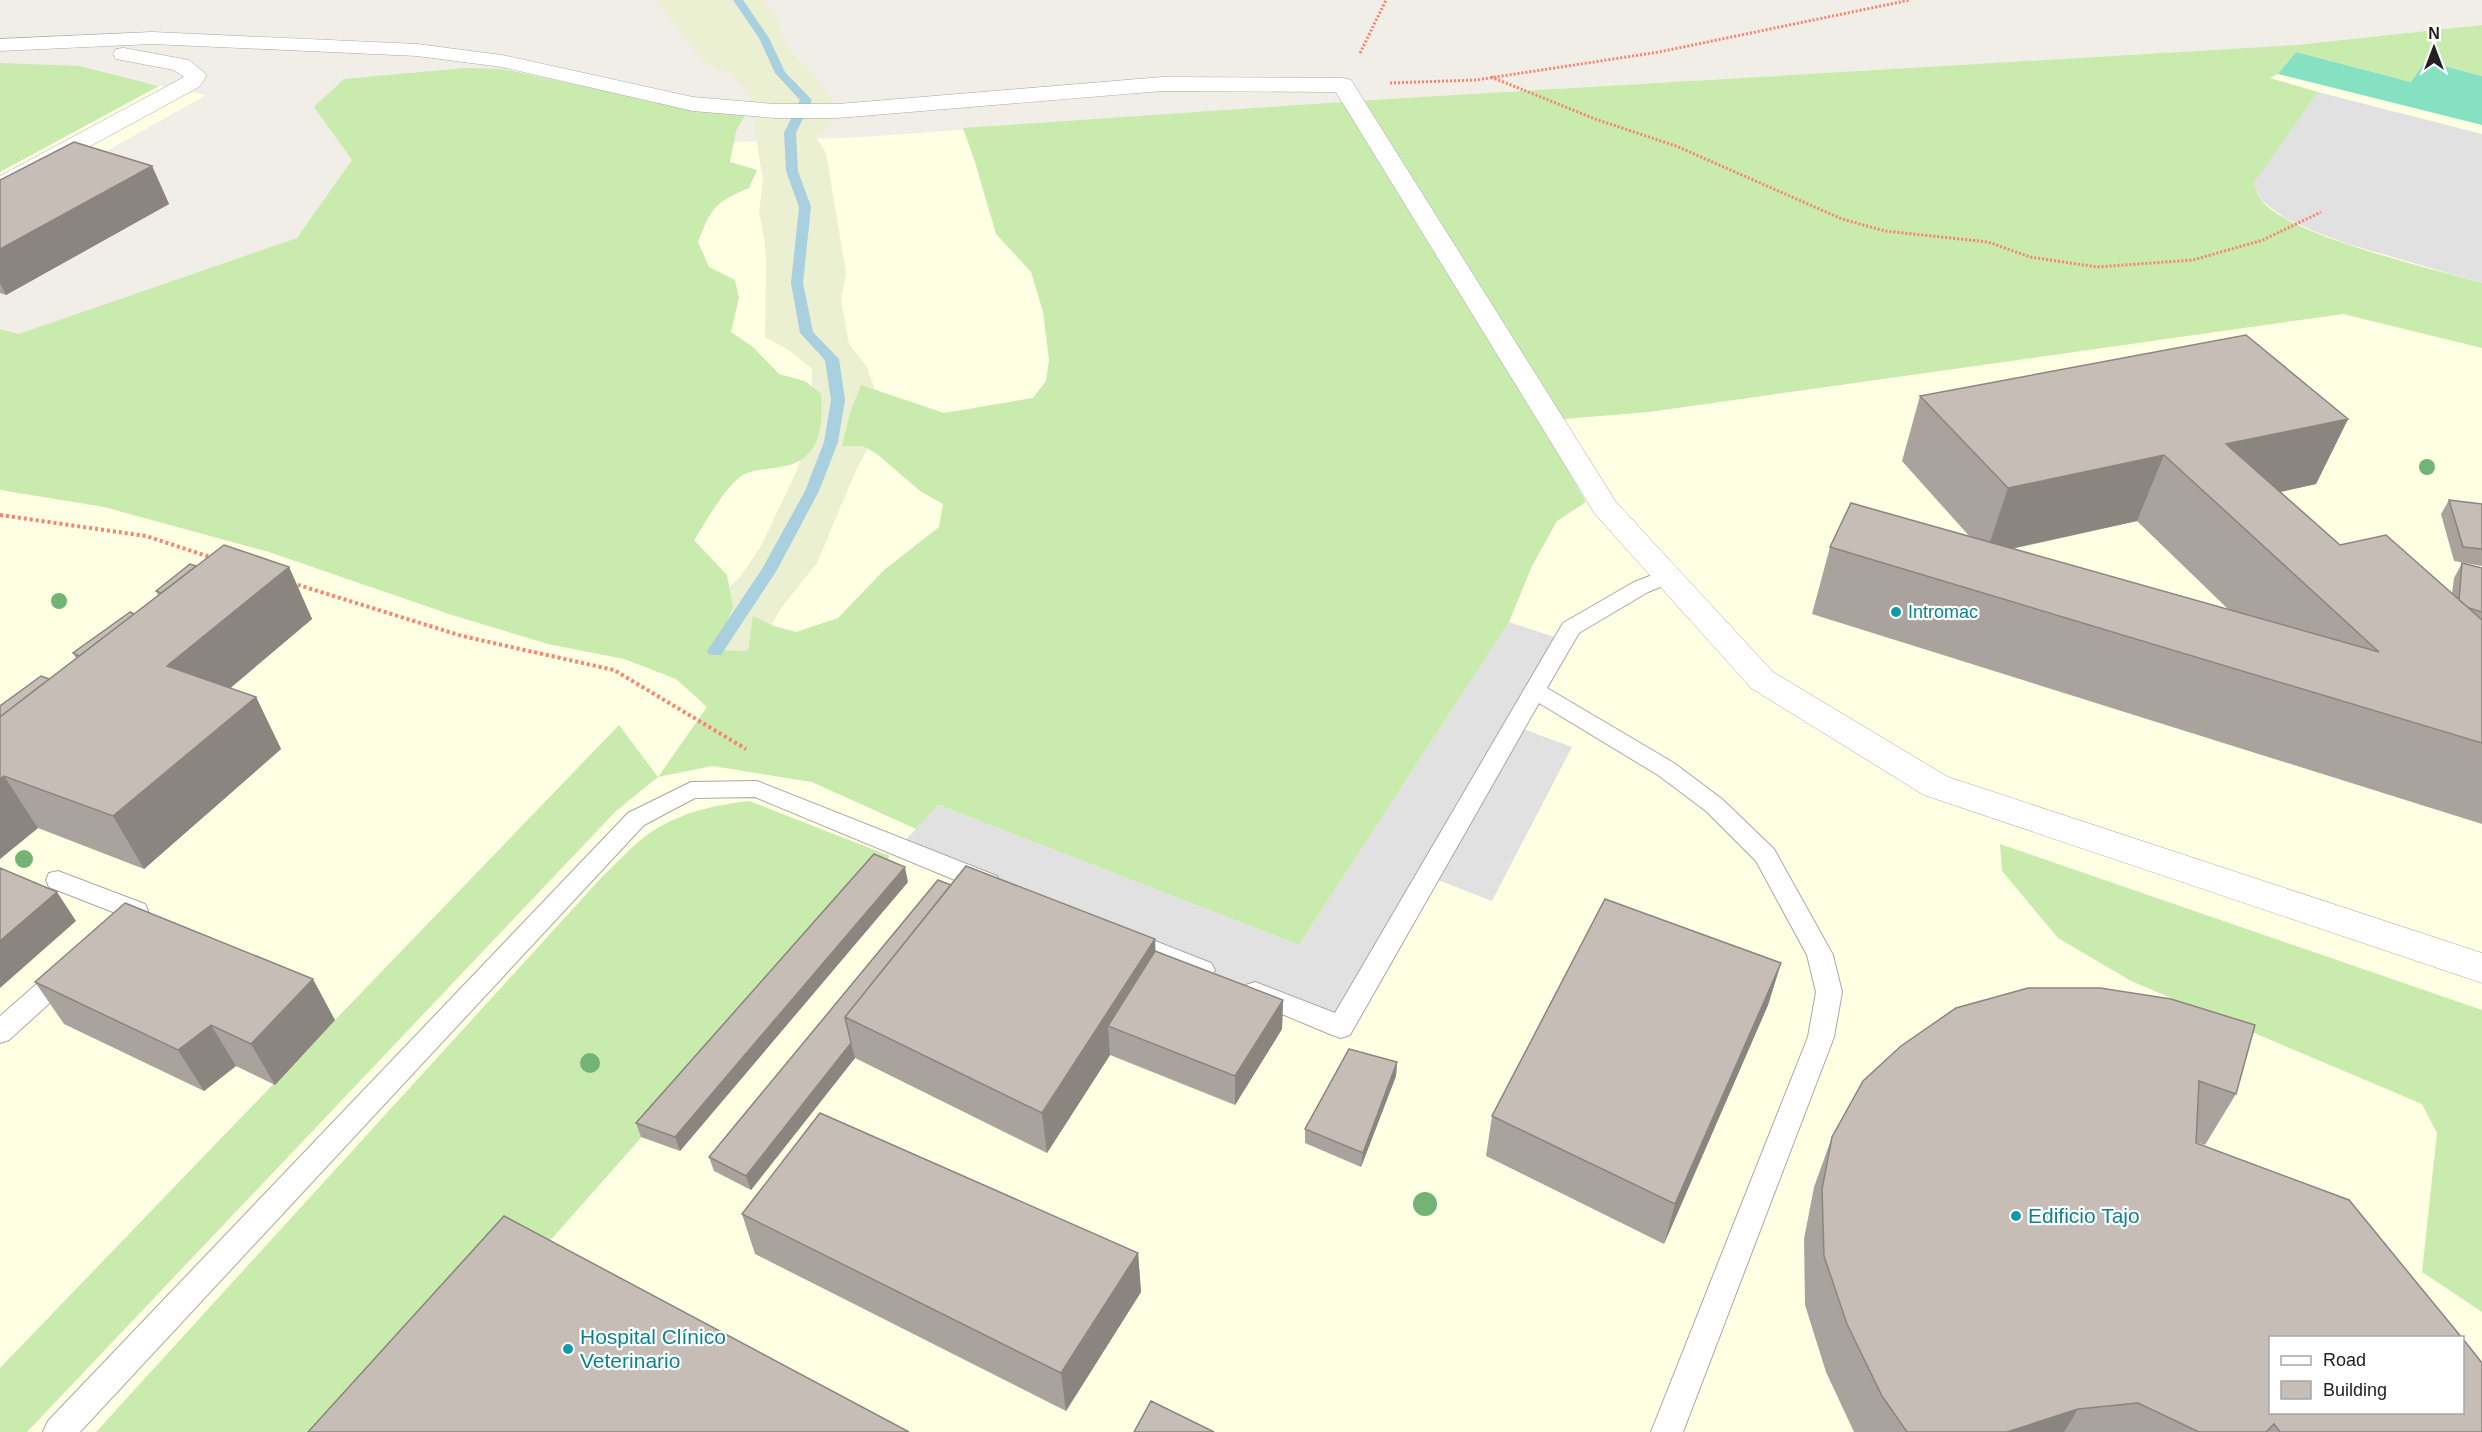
<svg xmlns="http://www.w3.org/2000/svg" width="2482" height="1432" font-family="Arial,sans-serif">
<rect width="100%" height="100%" fill="#f1eee7"/>
<!-- education -->
<path fill="#feffe3" fill-rule="evenodd" d="M2482,25V1432H0V329L19,334L715,143L863,137L1387,99L2296,45ZM2270,1338H2462V1412H2270Z
M143,82L206,95L0,211V148Z"/>
<!-- farmland -->
<path fill="#ecf0d3" d="M657,0H762L781,25L779,32L793,55L814,75L832,102L830,125L815,135L826,153L846,273L841,301L849,344L867,367L884,416L854,475L817,563L782,607L749,663L712,670L700,615L740,577L761,546L797,470L811,425L812,369L790,351L765,337L766,260L764,238L759,212L763,181L749,93L731,73L710,67L696,53Z"/>
<!-- grass -->
<path fill="#c9ebad" d="M2482,25V76L2425,61L2411,82L2296,52L2278,74L2270,78L2318,92L2254,184C2256,189 2258,196 2262,201C2290,236 2434,269 2482,283V348L2343,314L1649,412L1540,421L1586,502L1557,521L1532,566L1509,622L1299,945L938,805L916,829L812,782L712,766L658,777L616,811L27,1432H0V1368L619,725L658,777L707,707L676,679L624,659L548,644L452,615L269,552L104,507L0,490V329L19,334L297,238L352,160L314,107L344,79L465,68L502,69L699,110L746,114L736,131L730,162L757,170L749,188C715,202 711,208 698,242L709,267L735,280L739,298L731,332L753,347L779,374L805,381L821,394C823,417 822,449 799,461C783,470 761,467 745,474C729,480 704,525 694,540L727,575L733,607L716,650L748,651L753,616L774,626L796,632L838,618L884,570L939,527L943,504L920,491L877,454L863,446H842L850,413L861,385L944,413L1033,398L1046,381L1049,360L1043,312L1031,272L996,234L975,162L963,128L1387,99L2296,45Z
M0,63L79,66L159,86L0,172Z
M749,801L890,856L381,1432H96L602,877C617,863 631,847 647,835C678,813 713,805 749,801Z
M2000,844L2482,1010V1312L2422,1272L2437,1133L2422,1104L2131,981L2058,938L2002,871Z"/>
<!-- pitch -->
<path fill="#85e1c1" d="M2296,52L2411,82L2425,61L2482,76V125L2278,74Z"/>
<!-- parking -->
<path fill="#e1e1e1" d="M2318,92L2482,134V283L2348,244L2316,232L2285,218L2262,201L2253,184Z
M1509,622L1564,640L1515,726L1572,747L1492,901L1428,876L1341,1027L899,847L938,805L1299,945Z"/>
<g fill="none" stroke-linecap="round" stroke-linejoin="round">
<!-- stream -->
<path fill="#a8d0df" fill-rule="evenodd" d="M733,0H743L769,38L785,72L812,100L796,133L798,171L811,207L803,283L813,332L839,359L845,400L838,442L819,491L777,570L721,655H709L707,651L762,569L805,491L824,442L831,400L825,360L800,333L791,283L799,207L786,171L784,133L800,100L775,73L759,38Z"/>
<!-- service casing -->
<g stroke="#a8a8a8" stroke-width="2">
<path id="service" d="M1668,569L1675,571L1678,576L1675,581L1648,592L1579,633L1547,688L1674,763L1722,799L1774,849L1833,955L1842,992L1834,1037L1683,1432H1651L1808,1037L1816,992L1807,955L1756,861L1706,811L1658,775L1539,703L1350,1035L1341,1038L1332,1035L1246,999L1242,992L1246,985L1255,982L1335,1013L1563,623L1634,582Z
M757,781L997,876L1000,883L997,890L988,892L979,890L755,797L695,798L644,825L80,1432H43L48,1421L628,813L691,782Z
M58,871L145,904L148,911C141,924 132,934 116,929L113,922L118,914L49,887L46,880L49,873Z
M1127,930L1211,963L1215,970L1211,977L1202,980L1118,947L1114,940L1118,933Z
M66,963L75,966L79,973L75,980L9,1040L0,1043V1016L57,966Z"/>
</g>
<!-- minor casing -->
<g stroke="#a8a8a8" stroke-width="1">
<path id="minor" d="M152,32L417,44L502,55L693,97L775,104H838L1162,77L1343,78L1351,80L1616,502L1773,672L1948,777L2482,953V983L1924,795L1751,688L1595,514L1336,92L1162,91L838,118H775L693,111L502,67L417,56L152,44L0,51V39Z
M124,48L189,60L207,75L199,87L8,191L0,193V176L184,77L174,70L116,59L113,54L116,49Z"/>
</g>
<!-- path-far1 -->
<path stroke="#fc836e" stroke-width="3" stroke-dasharray="2 2" stroke-linecap="butt" d="M1360,53L1386,0
M1491,77L1595,119L1676,146L1842,219L1885,231L1988,242L2030,257L2097,267L2193,260L2263,240L2321,212
M1390,83L1476,80L1659,52L1910,0"/>
<!-- path -->
<path stroke="#fc836e" stroke-width="4" stroke-dasharray="3 3" stroke-linecap="butt" d="M0,515L146,536L213,558
M292,583L462,636L614,670L746,749"/>
<!-- service -->
<use href="#service" fill="#fff" fill-rule="evenodd"/>
<!-- minor -->
<use href="#minor" fill="#fff" fill-rule="evenodd"/>
</g>
<!-- trees -->
<g fill="#72b376">
<circle cx="2427" cy="467" r="8"/>
<circle cx="59" cy="601" r="8"/>
<circle cx="24" cy="859" r="9"/>
<circle cx="590" cy="1063" r="10"/>
<circle cx="1425" cy="1204" r="12"/>
</g>
<!-- wall -->
<path fill="#aaa39d" fill-rule="evenodd" d="M152,166L169,204L6,295L0,293V180Z
M1920,396L2348,419L2316,484L2281,492L2340,545L2452,594L2454,578L2462,563L2482,568V824L1812,614L1830,547L1970,537L1902,461ZM2137,521L2229,610L2012,549Z
M2449,500L2482,504V566L2454,561L2441,514Z
M196,566L289,567L312,619L230,688L256,697L281,749L144,869L38,828L0,859V706L49,679L76,658L73,653L134,614L158,595L156,591Z
M908,882L680,1151L641,1137L636,1123Z
M951,885L1155,951L1283,1000L1282,1029L1235,1105L1110,1055L1047,1153L855,1058L751,1190L714,1171L709,1157Z
M1781,963L1768,1005L1664,1244L1486,1156L1492,1116Z
M35,982L335,1020L275,1085L236,1066L204,1091L64,1024Z
M2028,988L2236,1094L2205,1145L2196,1142V1143L2482,1432H1854L1826,1372L1805,1305L1804,1239L1814,1187L1832,1137Z
M1397,1062L1396,1076L1361,1167L1305,1143V1129Z
M742,1214L1138,1253L1141,1292L1066,1411L755,1254Z"/>
<!-- shaded-wall -->
<path fill="#8b857f" d="M152,166L169,204L6,295L0,283V249Z
M2348,419L2316,484L2218,505L2226,444Z
M2164,455L2137,521L1986,554L2008,488Z
M289,567L312,619L195,718L167,666Z
M256,697L281,749L144,869L113,816Z
M4,776L38,828L0,859V779Z
M905,867L908,882L680,1151L675,1137Z
M57,892L76,921L0,988V941Z
M1155,939L1157,981L1108,1026L1110,1055L1047,1153L1042,1113Z
M1781,963L1768,1005L1664,1244L1675,1204Z
M313,979L335,1020L275,1085L251,1044Z
M1283,1000L1282,1029L1235,1105V1076Z
M211,1025L236,1066L204,1091L178,1050Z
M851,1043L855,1058L751,1190L746,1176Z
M1397,1062L1396,1076L1361,1167L1363,1153Z
M1138,1253L1141,1292L1066,1411L1061,1373Z
M2078,1409L2064,1432H2007Z"/>
<!-- building -->
<path fill="#c6beb6" stroke="#8b857f" stroke-width="1.5" d="M74,142L152,166L0,249V180Z
M2246,335L2348,419L2226,444L2340,545L2386,535L2482,620V743L1830,547L1851,503L2379,652L2164,455L2008,488L1920,396Z
M2449,500L2482,504V549L2463,547Z
M224,545L289,567L167,666L256,697L113,816L4,776L0,779V717Z
M2462,563L2482,568V612L2469,608L2459,600Z
M190,564L196,566L161,593L156,591Z
M130,612L134,614L79,656L73,653Z
M41,676L49,679L0,717V706Z
M874,854L905,867L675,1137L636,1123Z
M966,866L1155,939L1042,1113L845,1017Z
M0,868L57,892L0,941Z
M938,880L951,885L845,1017L851,1043L746,1176L709,1157Z
M1605,899L1781,963L1675,1204L1492,1116Z
M125,903L313,979L251,1044L211,1025L178,1050L35,982Z
M1155,951L1283,1000L1235,1076L1108,1026Z
M2028,988H2100L2171,999L2255,1025L2236,1094L2199,1081L2196,1143L2349,1200L2462,1338H2271V1413H2463V1339L2482,1363V1432H2280L2274,1424L2266,1432H2199L2138,1403L2078,1409L2007,1432H1907L1882,1396L1847,1324L1824,1256L1822,1189L1832,1137L1863,1081L1901,1046L1956,1008Z
M1349,1049L1397,1062L1363,1153L1305,1129Z
M820,1113L1138,1253L1061,1373L742,1214Z
M504,1216L909,1432H308Z
M1151,1401L1214,1432H1134Z"/>
<!-- markers -->
<g fill="#0f9aa8" stroke="#fff" stroke-width="2">
<circle cx="1896" cy="612" r="6"/>
<circle cx="2016" cy="1216" r="6"/>
<circle cx="568" cy="1349" r="6"/>
</g>
<g text-anchor="middle" stroke-width="4.5" stroke-linejoin="round" paint-order="stroke">
<!-- culture labels -->
<g font-size="18" fill="#0d838f" stroke="#fff" text-anchor="start">
<text x="1908" y="618">Intromac</text>
</g>
<!-- near-culture labels -->
<g font-size="21" fill="#0d838f" stroke="#fff" text-anchor="start">
<text x="2028" y="1223">Edificio Tajo</text>
<text x="580" y="1344">Hospital Clínico<tspan x="580" dy="24">Veterinario</tspan></text>
</g>
</g>
<!-- legend -->
<rect x="2269" y="1336" width="195" height="78" fill="#ffffff" stroke="#a6a6a6" stroke-width="1.5"/>
<rect x="2281" y="1356" width="30" height="9" fill="#ffffff" stroke="#a6a6a6" stroke-width="1.5"/>
<text x="2323" y="1366" font-size="18" fill="#212121">Road</text>
<rect x="2281" y="1381" width="30" height="18" fill="#c6beb6" stroke="#a6a6a6" stroke-width="1.5"/>
<text x="2323" y="1396" font-size="18" fill="#212121">Building</text>
<!-- north arrow -->
<g transform="translate(2434 48)" stroke="#ffffff" stroke-width="4.5" paint-order="stroke">
<path d="M0-4.5L10 22L0 15L-10 22Z" fill="#212121"/>
<text y="-9" font-size="16" font-weight="bold" text-anchor="middle" fill="#212121">N</text>
</g>
</svg>
